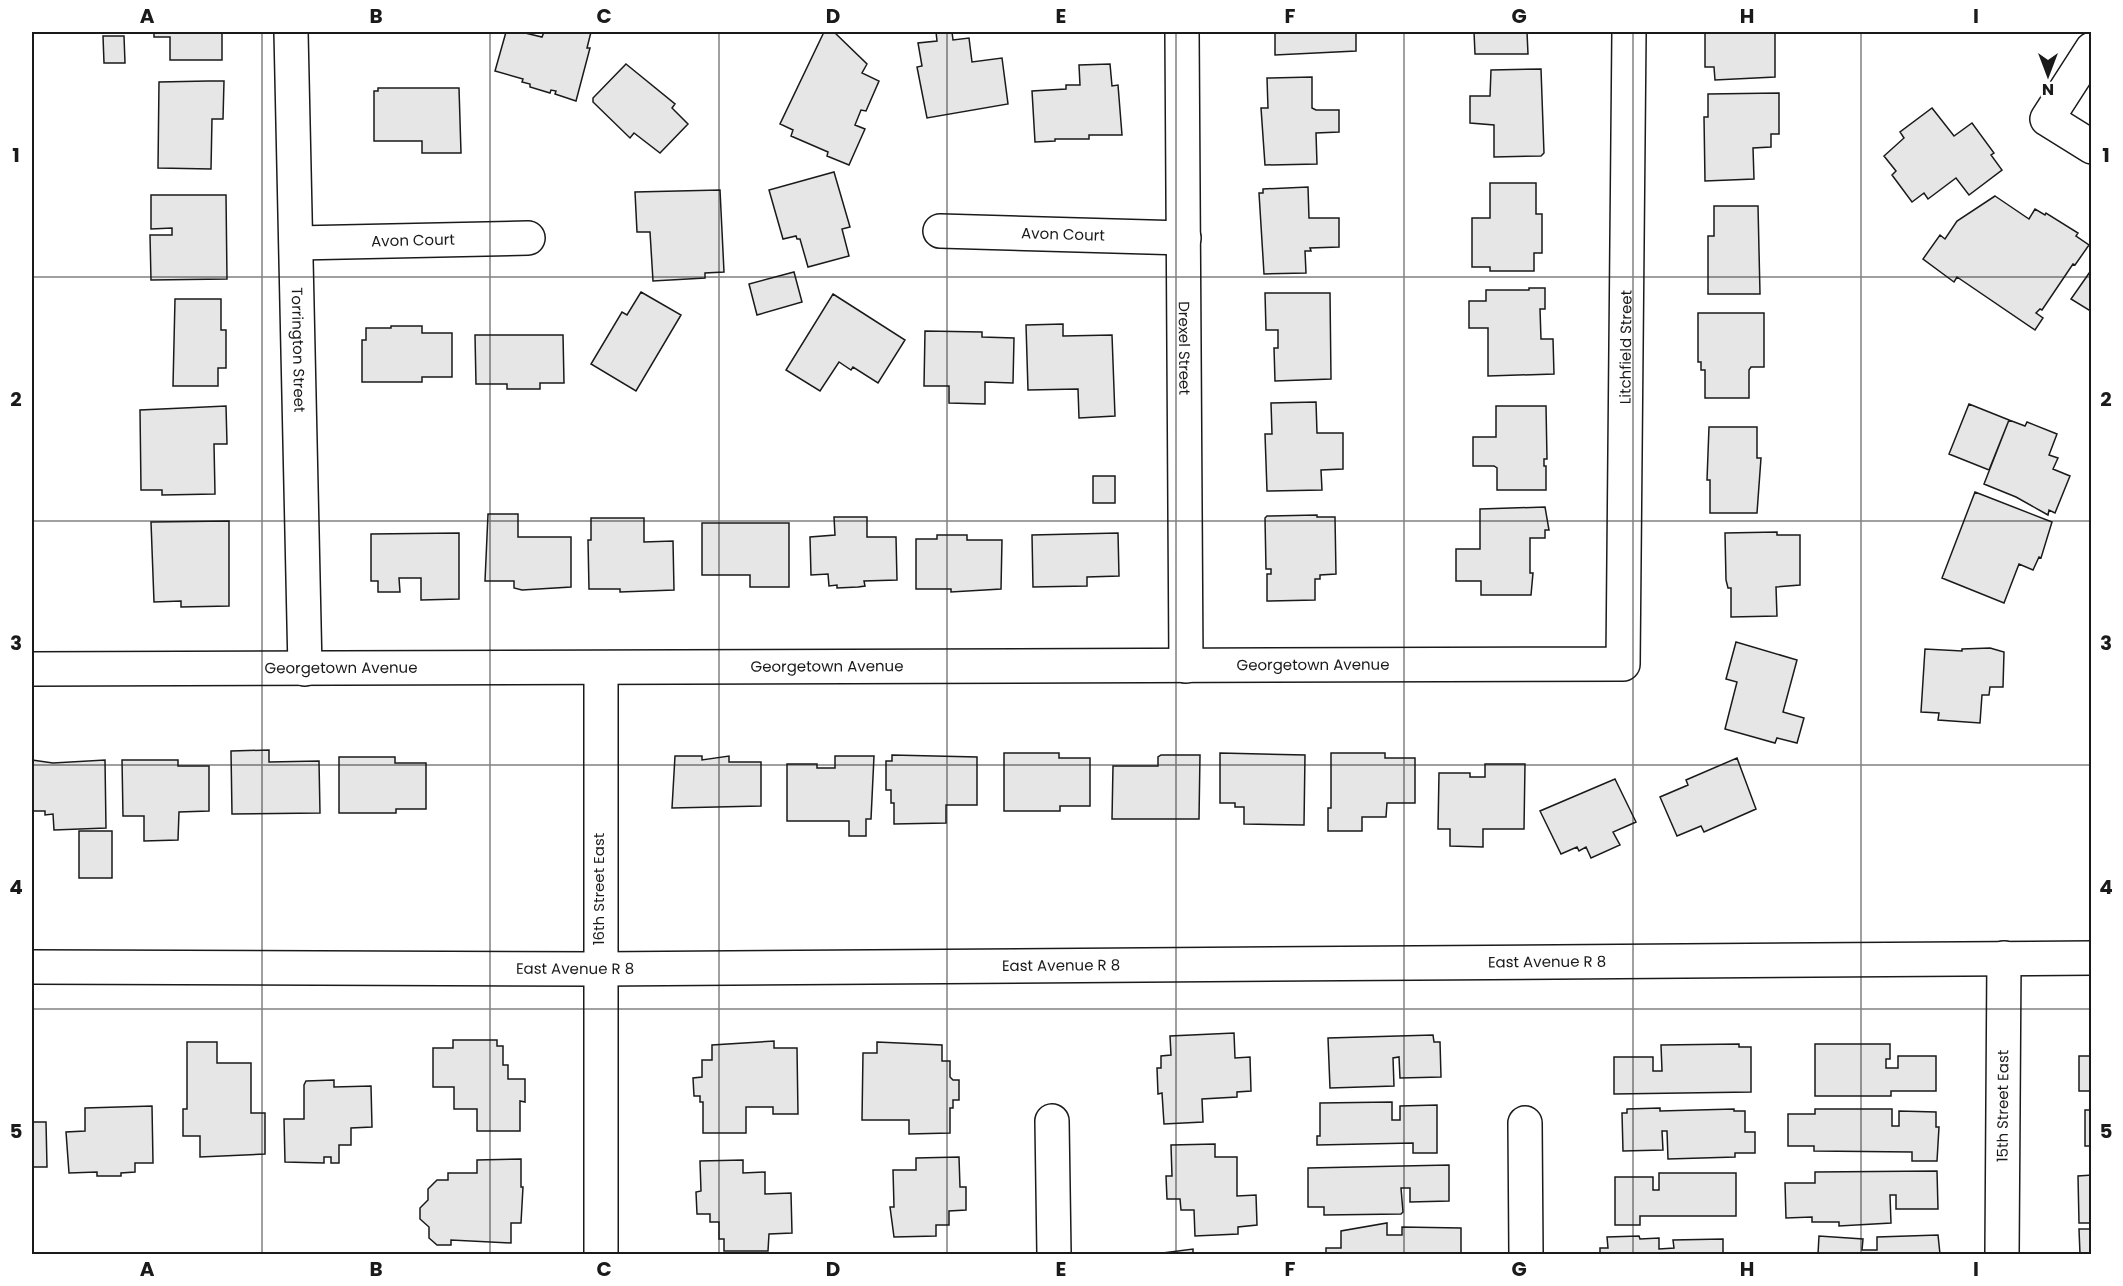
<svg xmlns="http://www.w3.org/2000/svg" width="2123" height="1286" font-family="Poppins,sans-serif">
<rect width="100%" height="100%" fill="#fff"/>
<!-- building -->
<path fill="#e6e6e6" stroke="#1a1a1a" stroke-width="1.5" d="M154,32H222V60H170V37H154Z
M506,32H521L542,37L544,32H591L587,48H590L576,101L555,94L556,91L551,90L550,93L530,87V84L522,82L523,79L495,71Z
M824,32H834L867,64L862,73L879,81L866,111L861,110L855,125L865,129L849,165L827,156L828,152L791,136L793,130L780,124Z
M936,32H952L953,40L969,38L972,62L1002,58L1008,104L927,118L917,67L922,66L918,43L937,41Z
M1275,32H1356V51L1275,55Z
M1474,32H1527L1528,54H1475Z
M1705,32H1775V77L1715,80L1714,67H1705Z
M103,36H124L125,63H104Z
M626,64L675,104L672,108L688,124L660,153L634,133L630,138L593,102V98Z
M1110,64L1112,86L1118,85L1122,135H1089V139H1055V141L1035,142L1032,91L1066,89V85H1080L1079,65Z
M1541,69L1544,153L1541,156L1494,157V125L1470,123V96H1490L1491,70Z
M1312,77V108L1316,110H1339V132L1316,133L1317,164L1265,165L1261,108H1268L1267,78Z
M208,81H224L223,119H212L211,169L158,168L159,82Z
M378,88H459L461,153H422V141H374V91H378Z
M1779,93V134H1771V147L1753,148L1754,179L1705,181L1704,117H1708V94Z
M1932,108L1954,136L1972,123L1994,153L1991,155L2002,170L1969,195L1956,178L1928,199L1924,193L1912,202L1892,175L1896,171L1884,156L1904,138L1900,132Z
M834,172L850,227L842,229L849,256L808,267L800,239H797L796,236L783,239L769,190Z
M1490,183H1536V214H1542V253H1534V271H1490V267H1472V218H1490Z
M1308,187L1309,218H1339V247L1310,248L1311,251H1305L1306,273L1264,274L1259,193H1263V189Z
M720,190L724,272L705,273V278L653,281L650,232H637L635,192Z
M151,195H226L227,279L151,280L150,235H172V228L151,229Z
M1995,196L2029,219L2035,209L2045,215L2046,213L2078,233L2076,236L2089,245L2075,265L2073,264L2042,310L2040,309L2036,313L2043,318L2035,330L1957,277L1954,282L1923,259L1940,235L1945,239L1957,221Z
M1714,206H1758L1760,294H1708V236H1714Z
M2092,269V312L2071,299Z
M794,272L802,302L757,315L749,284Z
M1529,288H1545V309H1540L1541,339H1553L1554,374L1488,376V328H1469V301H1486V290H1529Z
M641,292L681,315L636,391L591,364L622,312L627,315Z
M1265,293H1330L1331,379L1275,381L1274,348H1278V330H1266Z
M833,294L905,340L878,383L853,367L851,370L839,362L820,391L786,370Z
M175,299H221V330H226V368H218V386H173Z
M1698,313H1764V367H1751L1749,370V398H1705V370H1701V362H1698Z
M1063,324V336L1112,335L1115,416L1079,418L1078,389L1028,390L1026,325Z
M391,326H422V333H452V377H422V382H362V340H366V328H391Z
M925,331L982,332V337L1014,338L1013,383L985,382V404L949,403V386H924Z
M475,335H563L564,383H540V389H507V384H476Z
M1316,402L1317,433H1343V469L1321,470L1322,490L1267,491L1265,434H1272L1271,403Z
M1969,404L2009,420L1989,470L1949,454Z
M226,406L227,444H214L215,494L162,495V490H141L140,410Z
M1496,406H1546L1547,459H1544V466H1546V490H1497V468L1494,466H1473V437H1496Z
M2009,420L2025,426L2027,422L2057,434L2049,455L2058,458L2053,469L2070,476L2055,513L2049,510L2048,515L2016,497L1984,484Z
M1709,427H1757V458H1761L1757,513H1710V480H1707Z
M1093,476H1115V503H1093Z
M1975,492L2052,522L2041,558L2039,557L2033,570L2019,564L2004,603L1942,578Z
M1545,507L1549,530H1545V538H1530V573H1533L1531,595H1481V581H1456V549H1480V509Z
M488,514H518V537H571V587L522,590L514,588V581H485Z
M1317,515V517H1335L1336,574L1320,575V579H1315V600L1267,601V574H1271V569H1266L1265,518L1267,516Z
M834,517H867V537H896L897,580L864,581L865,586L858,587L837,588V585L829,586L828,574L811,575L810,537L835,535Z
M591,518H644V542L673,541L674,590L620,592V589H589L588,540H591Z
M229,521V606L181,607V601L154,602L151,522Z
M702,523H789V587H750V575H702Z
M1777,532V535H1800V585L1776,587L1777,616L1731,617V588H1728L1726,580L1725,533Z
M459,533V599L421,600V578H399L400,592H378V581H371V534Z
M1118,533L1119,576L1087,577V586L1033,587L1032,535Z
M937,535H967V540H1002L1001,589L951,592V589H916V539H937Z
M1736,642L1797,660L1783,712L1804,718L1797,743L1777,738L1775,743L1725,729L1737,682L1726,679Z
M1990,648L2004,652L2003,687H1990L1989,695H1982L1980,723L1938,720L1939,713L1921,712L1925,649L1962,651V649Z
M269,750V762L319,761L320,813L232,814L231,751Z
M1004,753H1059V758H1090V806H1060V811H1004Z
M1220,753L1305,755L1304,825L1244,824V807H1235V803H1220Z
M1331,753H1385V758H1415V803H1387L1386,817H1362V831H1328V808H1331Z
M892,755L977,757V805H946V823L894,824V803H891V790H886V761H892Z
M1161,755H1200L1199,819H1112L1113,766H1158V757Z
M675,756H702V760L729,756V762H761V806L672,808Z
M835,756H874L871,819H866V836H849V821H787V764H817V768H835Z
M339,757H395V763H426V809H396V813H339Z
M1737,758L1756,809L1704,832L1701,826L1677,836L1660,797L1688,785L1686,780Z
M32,760L53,763L105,760L106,828L54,830L53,814L45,815V811H32Z
M122,760H178V766H209V811L179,812L178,840L144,841V816H123Z
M1485,764H1525L1524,829H1483V847L1450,846V829H1438L1439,773H1470V777H1485Z
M1615,779L1636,822L1613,832L1620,845L1591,858L1586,847L1579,851L1577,847L1561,854L1540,811Z
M79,831H112V878H79Z
M1234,1033L1235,1058L1250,1057L1251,1091L1237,1092V1097L1202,1099L1203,1122L1164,1124L1162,1093L1158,1094L1157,1068H1161V1056L1171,1055L1170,1036Z
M1433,1035L1434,1042H1440L1441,1077L1400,1078L1399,1057L1393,1058L1394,1086L1330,1088L1328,1038Z
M453,1040H497V1046H503V1065H508V1079H525V1102L520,1101V1131H477V1109H454V1087H433V1048H453Z
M774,1041V1048H797L798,1114H773V1107H746V1133H703V1102H700V1096H694L693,1078L702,1077V1060H712V1045Z
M187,1042H217V1063H251V1113H265V1154L200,1157V1136H183V1109H187Z
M877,1042L942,1045V1061H950V1077L953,1080H959V1100H953V1108H950V1133L909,1134V1120H862L863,1053H877Z
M1739,1044V1047H1751V1092L1614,1094V1057H1653V1071H1662L1661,1045Z
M1815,1044H1890V1059H1886V1068H1898V1056H1936V1091H1891V1096H1815Z
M2079,1056H2092V1091H2079Z
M334,1080V1087L371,1086L372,1127L351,1128V1145H339V1163H331V1157H324V1163L285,1162L284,1119H304V1085L306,1081Z
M1392,1102V1120H1400V1106L1437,1105V1153H1413V1143L1317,1145V1136H1320V1103Z
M152,1106L153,1163H135V1172L121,1173V1176H97V1172L69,1173L66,1132L85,1131V1108Z
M2091,1106L2092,1146H2085V1110H2091Z
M1660,1108V1111L1734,1109V1111H1745V1132H1755V1153H1735V1157L1668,1159L1667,1131H1662L1663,1150L1623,1151L1622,1113H1627V1109Z
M1815,1109H1892V1126H1899V1111L1936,1112V1127H1939L1937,1161H1912V1152L1814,1151V1146H1788V1114H1815Z
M32,1122H46L47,1167H32Z
M1215,1144V1157H1237V1196L1256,1195L1257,1225L1238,1227V1234L1195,1236L1194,1210H1181L1180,1199H1167L1166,1176H1172L1171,1145Z
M959,1157L960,1187H966V1210L949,1211V1225H936V1236L894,1237L890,1207H894L893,1170H916V1158Z
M521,1159V1187H523L521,1223H511V1243L451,1240V1245H437L429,1238V1227L420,1219V1208L428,1200V1189L437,1180H448V1173H477V1160Z
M743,1160V1173L765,1172V1194L791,1193L792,1233L769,1234L768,1251H724V1239H719V1222H710V1214H697L696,1192L701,1191L700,1161Z
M1449,1165V1201L1410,1202V1188H1401L1403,1212L1401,1214L1324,1215V1207H1308V1168Z
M1937,1171L1938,1209H1896V1195H1890L1891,1223L1839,1226V1222H1812V1217L1786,1218L1785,1183H1815V1172Z
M1659,1173H1736V1216H1640V1225H1615V1177H1653V1190H1659Z
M2092,1175V1223H2079L2078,1176Z
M1387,1223V1235H1402V1227L1461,1228V1254H1326V1248H1341V1231Z
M2079,1229H2092V1254H2080Z
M1938,1235L1940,1254H1818L1819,1236L1863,1239L1862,1250H1877V1237Z
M1639,1236L1640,1239L1659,1238V1249L1674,1248L1673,1240L1723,1239V1254H1600V1248H1608L1607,1237Z
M1193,1249V1254H1163V1253Z"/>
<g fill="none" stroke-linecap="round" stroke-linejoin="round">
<!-- street casing -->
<g stroke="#1a1a1a" stroke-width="36">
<g id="street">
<path id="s1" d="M291,32L305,669"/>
<path id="s2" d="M1182,32L1186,666"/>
<path d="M2092,49L2047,119L2092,147"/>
<path id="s3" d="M940,231L1184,238"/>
<path id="s4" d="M297,243L528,238"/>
<path d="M601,668V1254"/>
<path id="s5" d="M32,669L1623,664L1629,32"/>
<path id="s6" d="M32,967L599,969L2092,958"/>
<path d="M1052,1121L1054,1254"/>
<path d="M1525,1123L1526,1254"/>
<path id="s7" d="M2002,1254L2004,958"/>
</g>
</g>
<!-- street -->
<use href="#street" stroke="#fff" stroke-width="33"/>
</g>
<!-- grid -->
<path fill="none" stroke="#1a1a1a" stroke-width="1.5" stroke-opacity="0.55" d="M262,32V1254M490,32V1254M719,32V1254M947,32V1254M1176,32V1254M1404,32V1254M1633,32V1254M1861,32V1254M32,277H2092M32,521H2092M32,765H2092M32,1009H2092"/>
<g text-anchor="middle" stroke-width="4.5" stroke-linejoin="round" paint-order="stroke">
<!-- street labels -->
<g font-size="15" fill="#1a1a1a" stroke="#fff">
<text dy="5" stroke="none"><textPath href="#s3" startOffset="123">Avon Court</textPath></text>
<text dy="5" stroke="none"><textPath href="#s4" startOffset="116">Avon Court</textPath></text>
<text dy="5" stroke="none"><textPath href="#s5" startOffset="1908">Litchfield Street</textPath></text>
<text dy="5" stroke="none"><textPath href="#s2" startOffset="316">Drexel Street</textPath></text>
<text dy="5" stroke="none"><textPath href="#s1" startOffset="318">Torrington Street</textPath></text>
<text dy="5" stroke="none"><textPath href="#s5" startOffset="1281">Georgetown Avenue</textPath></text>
<text dy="5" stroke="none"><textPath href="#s5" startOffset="795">Georgetown Avenue</textPath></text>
<text dy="5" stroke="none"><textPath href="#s5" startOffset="309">Georgetown Avenue</textPath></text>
<text transform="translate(599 889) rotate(-90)" y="5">16th Street East</text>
<text dy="5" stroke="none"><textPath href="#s6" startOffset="1515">East Avenue R 8</textPath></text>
<text dy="5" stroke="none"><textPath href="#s6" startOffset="1029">East Avenue R 8</textPath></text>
<text dy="5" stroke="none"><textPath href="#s6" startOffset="543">East Avenue R 8</textPath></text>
<text dy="5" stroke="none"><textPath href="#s7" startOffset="148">15th Street East</textPath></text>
</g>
</g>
<!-- border -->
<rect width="2123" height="1286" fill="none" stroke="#ffffff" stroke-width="66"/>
<!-- north arrow -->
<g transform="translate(2048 75) rotate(180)" stroke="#ffffff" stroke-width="4.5" paint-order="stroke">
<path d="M0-4.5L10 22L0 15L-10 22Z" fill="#1a1a1a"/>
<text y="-9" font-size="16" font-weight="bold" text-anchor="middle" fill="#1a1a1a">N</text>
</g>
<rect x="33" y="33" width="2057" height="1220" fill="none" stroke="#1a1a1a" stroke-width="2"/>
<g font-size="20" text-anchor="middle" font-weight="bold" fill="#1a1a1a">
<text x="147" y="23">A</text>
<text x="376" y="23">B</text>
<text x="604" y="23">C</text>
<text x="833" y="23">D</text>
<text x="1061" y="23">E</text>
<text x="1290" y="23">F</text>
<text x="1519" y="23">G</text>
<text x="1747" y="23">H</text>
<text x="1976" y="23">I</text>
<text x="16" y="162">1</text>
<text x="2106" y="162">1</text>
<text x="16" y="406">2</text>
<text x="2106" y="406">2</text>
<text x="16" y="650">3</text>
<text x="2106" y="650">3</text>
<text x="16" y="894">4</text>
<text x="2106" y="894">4</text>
<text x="16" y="1138">5</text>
<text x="2106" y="1138">5</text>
<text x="147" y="1276">A</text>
<text x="376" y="1276">B</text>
<text x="604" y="1276">C</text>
<text x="833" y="1276">D</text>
<text x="1061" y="1276">E</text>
<text x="1290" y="1276">F</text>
<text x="1519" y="1276">G</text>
<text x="1747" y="1276">H</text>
<text x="1976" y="1276">I</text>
</g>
</svg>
